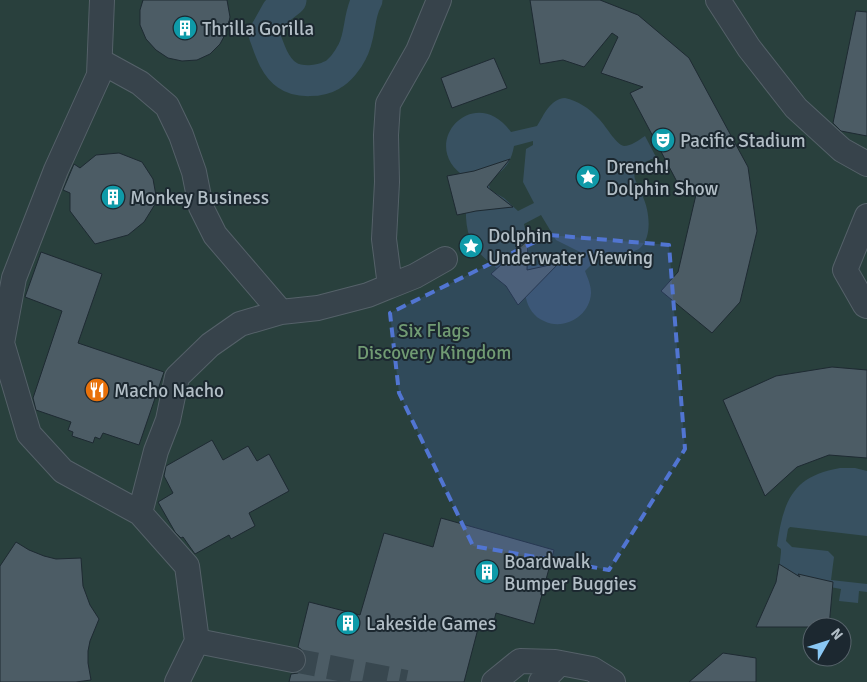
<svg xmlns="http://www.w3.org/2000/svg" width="867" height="682" font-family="Signika,sans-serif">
<rect width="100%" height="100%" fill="#23323a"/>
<!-- green -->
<path fill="#29403d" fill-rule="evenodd" d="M0,0H867V682H0ZM812,627H842V657H812Z"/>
<!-- water -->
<path fill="#385161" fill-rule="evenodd" d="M565,98C578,101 589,108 598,118C605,124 616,145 624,146C631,146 639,140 645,136L656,157C651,160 640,163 636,168C634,171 634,176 635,179C637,185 641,191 643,197C649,210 653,237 640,248C630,256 613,249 603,253L585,271C588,279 591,285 591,293C590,316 564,331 544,321C534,317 528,308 526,298C525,295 526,292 525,290C524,287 519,284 516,283C500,268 479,260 470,238C463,220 467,197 467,178C414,146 474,80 511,132L537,126C544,115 550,99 565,98ZM533,141V145L526,149L523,182L534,203L518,211L504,198L490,190L488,179C504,172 511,163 514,146ZM541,215L556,240L584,254L576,264C561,257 550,257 536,266L526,258L529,247L524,224Z
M840,468H855L867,471V536L790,527L788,529L786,541L792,547L828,551L834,557L831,580L867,584V592L859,591L858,603L839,601L841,589L830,587L777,589L781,552V549L777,546C783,502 792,476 840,468Z"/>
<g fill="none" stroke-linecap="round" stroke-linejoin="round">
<!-- canal -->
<path stroke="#385161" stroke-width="31" d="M291,0L277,11L264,34C269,48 274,66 287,75C298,83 320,82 332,75C340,71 348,60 352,52C361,36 358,16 367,0"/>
</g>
<!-- building -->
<path fill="#4c5c65" stroke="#1e2a32" d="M143,0H227L230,17L227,31L220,44L210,54L197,60L182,61L168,58L156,50L146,39L140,25V10Z
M530,0H600L638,15L689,58L748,167L757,231L740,302L712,333L661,291L678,272L698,186L684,195L630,93L643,87L601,73L618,37L612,33L584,67L563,60L540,64Z
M856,11L867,12V136L841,131L833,123Z
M494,58L507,88L452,108L441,78Z
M119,153L142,162L153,179L157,201L144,222L128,235L95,244L70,211V193L63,190L74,164L80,168L96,155Z
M510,159L487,187L513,207L476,211L457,215L447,176L474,171Z
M528,240L527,270L559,263L518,305L506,286L491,274Z
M41,252L102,274L78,343L164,372L139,445L103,433L100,439L95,437L93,443L72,436L73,432L68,430L71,422L36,410L33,398L62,311L25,297Z
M832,367L867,370V458L829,455L797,467L765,496L723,400L776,376Z
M212,440L223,460L248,446L257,461L269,454L289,491L249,513L255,526L231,539L229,535L195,554L183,537L181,538L175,532L158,502L173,493L164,476L166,466Z
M441,518L554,550L534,624L496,613L493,625L480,621L464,682H289L291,674L298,673L304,669L306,663V655L302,650L298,647L309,602L360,615L384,533L433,547Z
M16,542L29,550L44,556L56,559L81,558L83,586L90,605L99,619L90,641L88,651V663L91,680L76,682H0V566Z
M779,564L800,577L798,574L833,582L829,627H756L776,582Z
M723,653L756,658V682H689Z"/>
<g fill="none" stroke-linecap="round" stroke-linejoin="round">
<!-- pedestrian-tunnel -->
<path stroke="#38474f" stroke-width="24" stroke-dasharray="24 12" stroke-linecap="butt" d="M293,660L406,682"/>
<!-- pedestrian casing -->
<g stroke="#556169" stroke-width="26">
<path id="pedestrian" d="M102,0L99,75L56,170L14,278L2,343L29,434L63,471L140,513L187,566L197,641L177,682
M718,0L749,48L796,108L842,150L867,164
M100,61L140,83L167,106L181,135L194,172L201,207L215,235L281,312
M867,216L845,270L865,305L867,306
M390,286L415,276L445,259
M140,513L156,451L168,420L177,377L210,345L240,324L281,312L318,308L368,295L390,286L384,239L387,182L386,135L388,104L418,51L439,0
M197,641L293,660
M494,682L520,661L555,662L592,669L613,682
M541,682L560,663"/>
</g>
<!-- pedestrian -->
<use href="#pedestrian" stroke="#37434b" stroke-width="24"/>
</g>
<!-- marked area -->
<path fill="#5175d2" fill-opacity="0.2" stroke="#5175d2" stroke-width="4" stroke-dasharray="10 6" stroke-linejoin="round" d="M549,235L669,245L685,449L609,570L473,546L399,393L390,313Z"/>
<!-- icons -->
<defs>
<g id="building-disc" transform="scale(1.25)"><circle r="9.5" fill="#0f9aa8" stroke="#1c2830"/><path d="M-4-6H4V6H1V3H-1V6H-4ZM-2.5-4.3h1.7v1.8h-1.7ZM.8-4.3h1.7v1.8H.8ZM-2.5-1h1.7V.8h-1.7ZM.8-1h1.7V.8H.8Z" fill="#fff"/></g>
<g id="theatre-disc" transform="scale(1.25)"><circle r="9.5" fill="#0f9aa8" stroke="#1c2830"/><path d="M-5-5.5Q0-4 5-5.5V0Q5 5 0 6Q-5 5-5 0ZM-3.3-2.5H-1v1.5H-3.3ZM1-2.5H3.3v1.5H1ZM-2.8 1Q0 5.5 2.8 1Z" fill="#fff"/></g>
<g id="sight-disc" transform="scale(1.25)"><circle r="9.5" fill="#0f9aa8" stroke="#1c2830"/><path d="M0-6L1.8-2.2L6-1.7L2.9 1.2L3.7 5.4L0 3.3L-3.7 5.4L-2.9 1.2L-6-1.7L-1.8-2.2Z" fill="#fff"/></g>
<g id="restaurant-disc" transform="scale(1.25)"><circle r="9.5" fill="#e8710a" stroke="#1c2830"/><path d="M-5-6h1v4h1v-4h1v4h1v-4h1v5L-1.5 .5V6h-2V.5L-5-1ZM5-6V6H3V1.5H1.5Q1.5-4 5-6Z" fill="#fff"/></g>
</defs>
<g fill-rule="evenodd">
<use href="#building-disc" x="185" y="28"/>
<use href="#theatre-disc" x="663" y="140"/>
<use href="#sight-disc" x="588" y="177"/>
<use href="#building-disc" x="113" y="197"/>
<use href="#sight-disc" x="471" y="246"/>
<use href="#restaurant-disc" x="97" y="390"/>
<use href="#building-disc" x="487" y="572"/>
<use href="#building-disc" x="348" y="623"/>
</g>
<g text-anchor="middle" stroke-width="4" stroke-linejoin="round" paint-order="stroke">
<!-- poi labels -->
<g font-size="19" fill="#b2bec6" stroke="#1c2830" text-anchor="start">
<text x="202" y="35">Thrilla Gorilla</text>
<text x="680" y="147">Pacific Stadium</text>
<text x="606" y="173">Drench!<tspan x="606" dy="22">Dolphin Show</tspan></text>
<text x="130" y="204">Monkey Business</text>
<text x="488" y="242">Dolphin<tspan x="488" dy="22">Underwater Viewing</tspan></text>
<text x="114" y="397">Macho Nacho</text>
<text x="504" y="568">Boardwalk<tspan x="504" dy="22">Bumper Buggies</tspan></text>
<text x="366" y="630">Lakeside Games</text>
</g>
<!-- park labels -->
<g font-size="19" fill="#719b73" stroke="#1c2830">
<text x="434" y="337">Six Flags<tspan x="434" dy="22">Discovery Kingdom</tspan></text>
</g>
</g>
<!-- north arrow -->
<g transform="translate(827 642) rotate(51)"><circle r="24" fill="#1c2830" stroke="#58646c"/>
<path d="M0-4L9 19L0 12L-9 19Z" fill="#8ac8f4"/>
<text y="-8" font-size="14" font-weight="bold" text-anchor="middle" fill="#b2bec6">N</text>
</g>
</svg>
